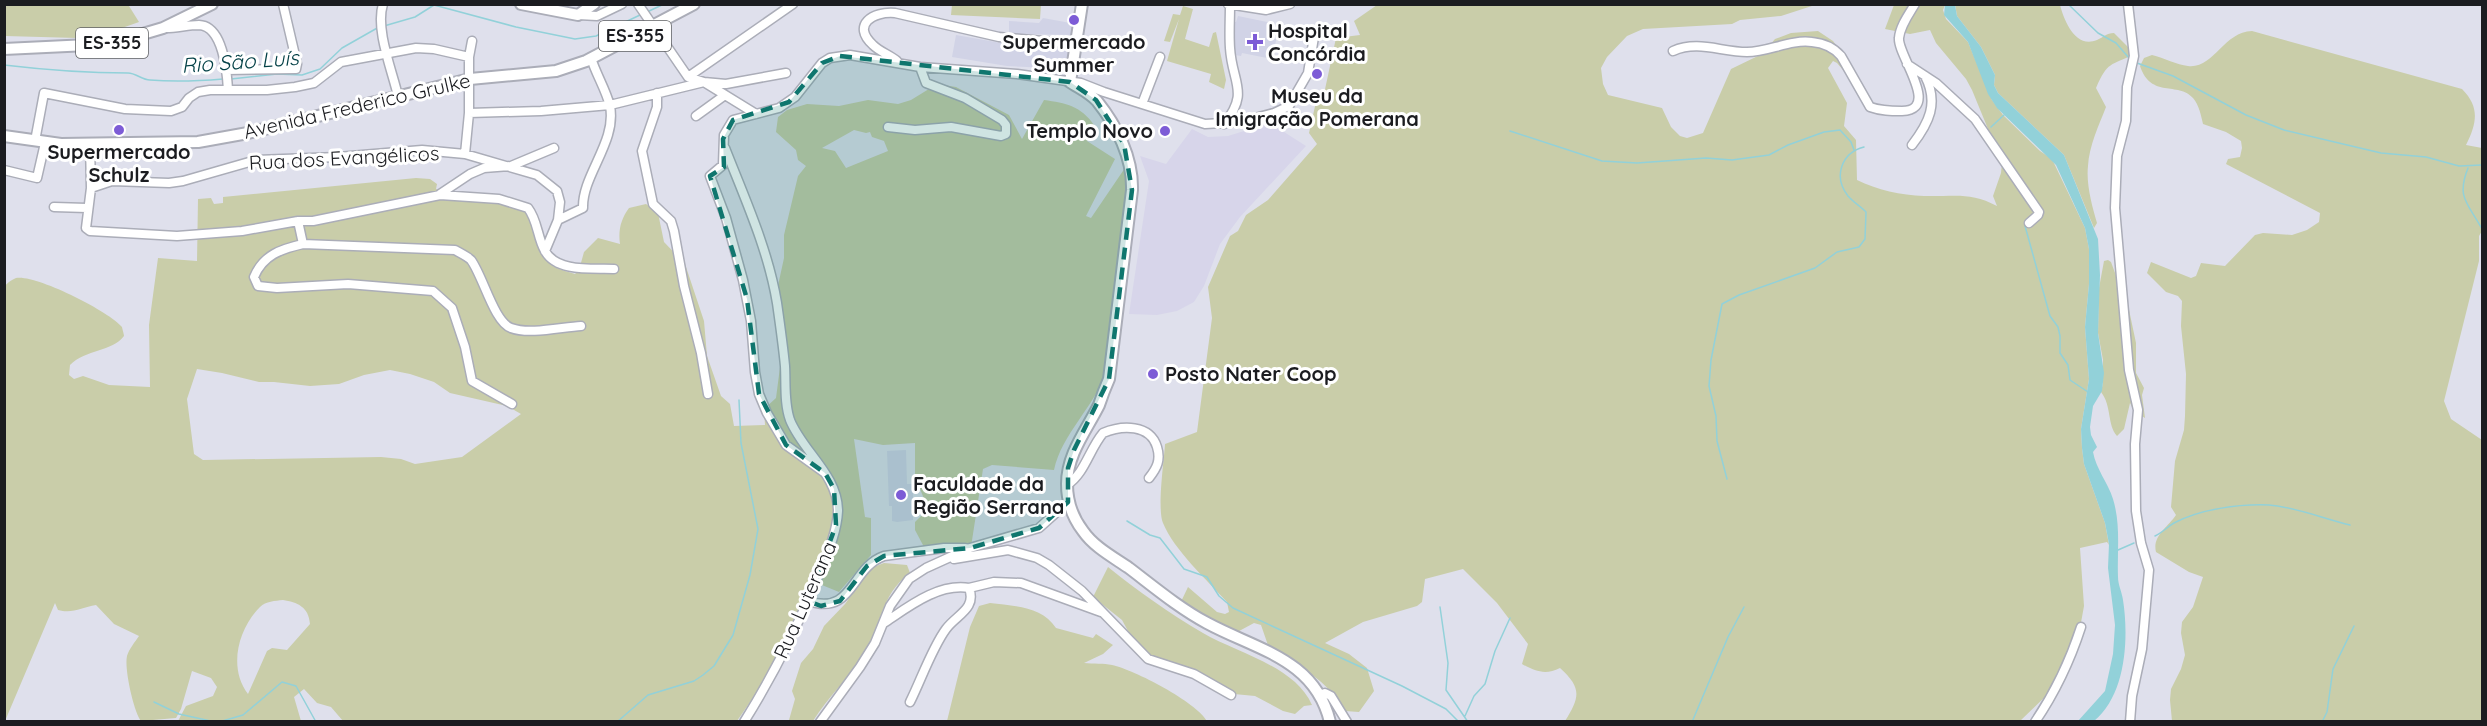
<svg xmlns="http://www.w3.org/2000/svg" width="2487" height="726" font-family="Quicksand,sans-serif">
<rect width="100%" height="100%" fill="#dfe0ec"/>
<!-- industrial -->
<path fill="#d7d5ea" d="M1270,123L1306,146L1240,217L1220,244L1204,286L1194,302L1177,311L1157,315L1129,314L1149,181L1140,156L1166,164L1192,129L1208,137L1228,136Z"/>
<!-- built -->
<path fill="#d1d3e6" d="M1238,16L1277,24L1275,31H1278L1273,55H1268L1267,58L1242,53L1241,56L1235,55L1232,22H1236Z
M1043,18L1076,24L1074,35L1009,34V21L1039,23Z
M956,35L1007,44L1069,45V69L1007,66L952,57Z
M906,450L907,484H913V520L897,522L892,521V506H889L887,451Z"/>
<!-- green -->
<path fill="#c9cda9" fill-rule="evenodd" d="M1607,4L1815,5L1781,16L1740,20L1732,24L1643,29L1627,36L1607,57L1601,68L1603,84L1608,95L1662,108L1671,127L1680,136L1687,138L1703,133L1731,69L1762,54L1775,39L1791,33L1818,31L1833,41L1856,72L1850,78L1837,63L1833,61L1828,68L1847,103L1844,126L1856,140L1857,180C1877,190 1901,195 1924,196C1952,197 1970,191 1997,206L1993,196L2001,173L2002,163L1972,90L1966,79L1936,43L1930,30L1910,34L1885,29L1894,5H1945L1943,10L1946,19L1968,42L1992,100L2003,115L2040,151L2052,159L2085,228L2089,249V284L2085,327L2089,379L2081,429L2082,448L2084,464L2105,523L2109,545L2107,542L2080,548L2084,606L2080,628L2051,691L2020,721H1565C1580,697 1582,688 1560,668C1546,675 1536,672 1522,664L1528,644L1497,603L1463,569L1425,579L1422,602L1417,606L1363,622L1325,643L1349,654L1367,668L1374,691L1359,712L1345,711C1325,678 1303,668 1270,651L1261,625L1254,623L1228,637L1178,608L1188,587L1217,612L1225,614L1229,612L1227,602C1207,580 1174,550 1163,523C1157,509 1164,461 1165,444L1197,432L1212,318L1208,287L1230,236L1238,231L1246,215L1268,200L1317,144L1309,133L1318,93L1324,94L1336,38L1360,35L1354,21L1377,5Z
M1955,4L2060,5C2064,20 2075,49 2097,40C2104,37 2106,33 2114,33L2135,54C2110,66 2108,61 2096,88L2106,107C2099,125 2089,146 2088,166C2086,184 2092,206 2097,223L2094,228L2064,155L1998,93L1994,85L1995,75L1981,47L1957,16Z
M4,5H125L129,6L139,22L105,34L77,38L5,36Z
M952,5H1041L1040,19L951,15Z
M1183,6L1193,9L1185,39L1209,47L1213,33L1216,32L1226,80L1224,89L1209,82L1211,74L1167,61L1179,19L1170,42L1164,41L1173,14L1180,15Z
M2252,31L2462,89C2480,107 2477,123 2466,145L2482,148V231L2479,236V261L2444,401L2451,419L2482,440V721H2172L2170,700L2171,689L2181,669L2185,655L2181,633L2182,622L2193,607L2203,577L2189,572L2156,552C2152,536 2168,527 2176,515L2171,507L2175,461L2184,430L2185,416L2186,374L2181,326L2182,301L2178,296L2166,292L2147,273L2151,262L2191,278L2196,276L2201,263L2225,266L2255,235L2263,233L2292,235L2307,230L2319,222L2320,213L2226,164L2228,159L2240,157L2242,148L2241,141L2226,132L2203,124C2201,115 2199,105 2193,98C2178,81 2151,99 2140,66L2144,58L2152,55C2164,58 2177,65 2188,66C2214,69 2223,32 2252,31Z
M937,84L956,87L1009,115L1022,139L1044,100C1066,103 1081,106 1094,125L1087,141L1115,159L1086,216L1091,218L1127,165L1129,187L1106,372C1094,408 1062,433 1054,470L992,465L983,469L971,547H924L915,530V522L923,514L926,504L915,476V443L883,445L854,439L865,517L871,518V555L839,592L817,583L759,689L737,721H343L331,707L317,703L304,689L294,697L301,721H178L186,706L213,696L217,687L211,678L192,671L181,709L176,718L141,721C134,712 124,669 127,656C129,649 135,642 139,636L114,624L96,605C82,607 73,614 58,610L55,603L5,721L4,287C7,283 11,280 16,278C35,274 109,311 122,327C122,328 124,334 124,336C112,352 86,349 70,365L69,375L74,379L83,376L109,385L150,387L149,325L158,258L197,261L198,199L211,198L214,204L223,203V197L416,178L430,179L437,184L436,189L442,192C461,193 495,192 512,199C536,209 533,242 546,260C552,268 565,271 575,274L579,270L584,252L598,238L620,244C618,230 621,219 629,208L646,204L658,213L664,242L685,264L704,321L707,356L721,396L730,404L734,426L765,425L764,409L776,398L782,352L774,304L784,258V235L798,176L806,166L798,160L796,150L776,132L778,117L787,110L807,104L839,106L868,100L898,104L911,100ZM854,130L866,133L870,132L872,137L884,141L888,151L846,168L835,151L822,148ZM197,369L222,373L259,382H274L310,386L339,384L364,375L390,370L410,374L434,382L450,393L507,406L521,414L462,457L415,464L401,459L381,457L203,460L194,454L187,399ZM283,600C297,602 309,607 310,624L287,650L272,648L267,651L248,694C228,668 238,629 260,607C266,601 275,601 283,600Z
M2108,260L2111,262L2118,281L2125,291L2136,343V373L2144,388L2142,395L2145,418L2134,411L2130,403L2124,429L2117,436C2107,425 2112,406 2101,392L2103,383V360L2098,333L2099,288L2104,261Z
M884,563L907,565L910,573C880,595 882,625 864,654C849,678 828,697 813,721L774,722L789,720L795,699L792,691L801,663L813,649L824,626L845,604L871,568Z
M1108,567C1138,591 1169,613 1203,633C1237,653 1295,666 1312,705L1304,706L1295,714L1283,711L1255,696L1234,694L1215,681L1139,651L1122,620L1093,597Z
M990,603C1013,606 1042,606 1056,628L1093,638L1096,634L1113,645L1103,654L1084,663C1093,664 1104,663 1112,665C1135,670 1196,702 1207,721H947L970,627L979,606Z"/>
<!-- water -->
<path fill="#92d1d9" d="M1945,5H1955L1957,16L1981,47L1995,75L1994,85L1998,93L2064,155L2098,239L2100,275L2098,333L2104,373L2102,391L2093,406L2090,427L2091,435L2097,447L2093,452C2096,469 2108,483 2113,499C2121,525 2117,551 2118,577C2118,585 2122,592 2123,600C2129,638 2126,695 2094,721H2078L2105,691L2113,654L2115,625L2108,568L2109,544L2105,523L2084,464L2082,448L2081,429L2089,379L2085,327L2089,284V249L2085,228L2056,165L1997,108L1988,94L1968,42L1944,15Z"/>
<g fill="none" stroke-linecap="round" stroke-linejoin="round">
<!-- stream -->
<path stroke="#92d1d9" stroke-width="1.5" d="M2068,4L2098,33L2116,43L2129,58
M647,12L664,4
M384,26L415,17L434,5L516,27L575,39L596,36L640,15
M2137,63L2173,76L2246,115L2284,130L2381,153L2426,157L2459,166L2482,165
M4,65C46,70 87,73 128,73C136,73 142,80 150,80C175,82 199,81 223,79
M231,79L277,74L302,75L320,69L342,48L379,27
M1991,127L2004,115
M1510,131L1602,161L1637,163L1706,158L1732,160L1769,155L1788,145L1824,132L1840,130L1851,142L1854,150
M2468,168C2456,198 2468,203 2482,229
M2025,226L2050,316L2058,327L2060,336V353L2068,365L2070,380L2088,392
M1727,479L1717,441L1716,416L1709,386L1711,360L1722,304L1739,295L1815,268L1837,252L1859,247L1865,239L1866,212C1860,206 1853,202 1848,196C1833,177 1841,153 1864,147
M1127,521L1150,535L1160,538L1184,569L1207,577L1219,596L1233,608L1402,686L1446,709L1459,722
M2155,536C2162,533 2167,527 2174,523C2201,509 2238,504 2269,505C2296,507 2324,519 2350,525
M2118,550L2134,543
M1440,607L1448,663L1446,690L1468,722
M154,702L179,714L215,722
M1465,716L1474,696L1485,684L1495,651L1510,618
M219,722L243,715L282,682L296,686L316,722
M617,722L648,695L694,681L703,675L714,666L733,635L750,575L758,529L741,443L739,400
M1692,722L1728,637L1744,607
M2322,722L2327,712L2333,669L2354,626"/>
<!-- minor casing -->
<g stroke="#abadb8" stroke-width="11">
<path id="minor" d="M383,4C375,29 392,70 398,96
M638,4L688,77L704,82L756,114
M1228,4L1266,10L1290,4
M2128,4L2134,56L2127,87L2126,121L2117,156L2115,208L2129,370L2138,410L2135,444L2136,511L2141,543L2149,570L2142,649L2132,696L2130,722
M578,15L597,16L622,4
M166,28C177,28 188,25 199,25C223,26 227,72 228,90
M1673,51C1698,40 1721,52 1747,52C1768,52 1791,39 1812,42C1823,43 1834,48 1841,56L1870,107C1881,111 1891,111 1902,111C1942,110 1897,55 1899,38C1900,26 1909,14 1915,4
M897,61C890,55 880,52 873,45C851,25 873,11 895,13L999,37L1076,44
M1907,64L1936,83L1975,119L2039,212L2038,215L2029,223
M226,70L296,69L297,64L283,4
M688,77L793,4
M657,93V107L642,151L653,204L671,221L674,231L684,286L701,353L708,394
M1142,104L1160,57
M469,113L541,111L610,105L704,82L726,84L786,73
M696,116L725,95
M1224,124C1250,92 1232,83 1230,48C1229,34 1230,19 1230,5
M888,127L915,130L951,127L1001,136L1006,134V125L1002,120L965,98L926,83L920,67
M35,141L44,93L125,109L171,111L182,107L189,98L198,92L210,90H267L295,87L314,83L341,62L416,48L434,49L469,57
M90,144L91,188L86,228L90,231L177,236L242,231L298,221H313L440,195L499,199L528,208C538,221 537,237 545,251C557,273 594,268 614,269
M1912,145C1929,123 1939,103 1925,76
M725,148C745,199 768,249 777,303C780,324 783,345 785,366C786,384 784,403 790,420C803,452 838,475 838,511C837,532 828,552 820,572C799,624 774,674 744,722
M465,154L469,113V57L472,41
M4,170L37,178L45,143
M91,188L112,181L169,183L183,181L256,160L338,157L422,150L465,154L537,175L557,191L560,202L558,220L545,251
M440,194L470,174L484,168L511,166L554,148
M54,207L87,208
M558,220L583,208C582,175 617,142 610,106C606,90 596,74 591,58
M298,221L303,244L455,250C460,253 467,256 471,260C483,276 494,322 511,328C529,335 562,327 581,326
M303,244C281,249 263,255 254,277L258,286L277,288L348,284L433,291L452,308L465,347L472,381L512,404
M825,473L786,445L767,413L759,394L755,372L751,321L743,280L726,218L710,176L723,165L724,135L733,120L779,108L795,97L822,63L830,58L850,55L920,67L1017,74L1081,83L1104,92L1205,124L1240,122L1274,113L1289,106L1308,73L1314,37
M1067,485C1085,473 1089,450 1103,433C1122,425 1150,424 1157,447C1161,460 1157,468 1149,478
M954,559L1008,550L1037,558L1049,565L1082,591L1148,659L1194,674L1231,695
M969,588L994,582L1021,583L1101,612
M808,601C854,616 850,568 884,556L944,548H965
M884,623C908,607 938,583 969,588C977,609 956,615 946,629C932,648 921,680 910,702
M1320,695L1325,693L1331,696L1347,722
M820,722L860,667L875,643L890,606L909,579L926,568L970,548L1039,528L1068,502
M2035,722C2056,691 2070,661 2081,627"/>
</g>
<!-- major casing -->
<g stroke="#abadb8" stroke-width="14">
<path id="major" d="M521,4L578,15L594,4
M1082,4L1070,82C1079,88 1090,93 1097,101C1117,126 1133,158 1132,190L1109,379C1105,388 1102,396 1099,405C1086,431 1067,454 1067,484C1067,501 1073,518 1083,531C1094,547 1113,557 1129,568C1154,587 1179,608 1207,623C1257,650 1315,659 1330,722
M4,49L109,44L163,28L212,4
M4,136L61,144L198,142L248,133L470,79L556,71L586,61L694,4"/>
</g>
<!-- minor -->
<use href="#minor" stroke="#fff" stroke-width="8"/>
<!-- major -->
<use href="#major" stroke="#fff" stroke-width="10"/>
</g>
<!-- marked area -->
<path fill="#0f766e" fill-opacity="0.2" stroke="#0f766e" stroke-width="4.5" stroke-dasharray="12 8" stroke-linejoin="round" d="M840,56L1070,82L1096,100L1124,144L1132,190L1109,379L1074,450L1068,468V502L1039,528L970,548L884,556L867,566L840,601L821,606L808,601L836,525L834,489L825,473L786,445L759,394L747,299L710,176L724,167L723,139L733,120L789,102L822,63Z"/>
<!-- markers -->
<g fill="#7d5cd6" stroke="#fff" stroke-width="2">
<circle cx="1074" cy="20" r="6"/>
<path d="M1252 33h6v6h6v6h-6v6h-6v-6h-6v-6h6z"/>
<circle cx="1317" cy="74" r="6"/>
<circle cx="119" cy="130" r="6"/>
<circle cx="1165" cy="131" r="6"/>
<circle cx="1153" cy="374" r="6"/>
<circle cx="901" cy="495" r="6"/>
</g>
<g text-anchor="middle" stroke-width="6" stroke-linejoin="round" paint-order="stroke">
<!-- shield labels -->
<g fill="#fff" stroke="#5f6063" stroke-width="1.5">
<rect x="599" y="21" width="72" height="30" rx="4.5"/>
<rect x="76" y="28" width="72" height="30" rx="4.5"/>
</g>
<g font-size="18" font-weight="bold" fill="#1b1c20">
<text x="635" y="42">ES-355</text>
<text x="112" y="49">ES-355</text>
</g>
<!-- poi labels -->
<g font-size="20" font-weight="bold" fill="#1b1c20" stroke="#fff" text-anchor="start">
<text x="1268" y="38">Hospital<tspan x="1268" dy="23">Concórdia</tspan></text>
<text x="1074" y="49" text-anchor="middle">Supermercado<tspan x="1074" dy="23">Summer</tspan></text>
<text x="1317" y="103" text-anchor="middle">Museu da<tspan x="1317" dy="23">Imigração Pomerana</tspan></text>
<text x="1153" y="138" text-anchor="end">Templo Novo</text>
<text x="119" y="159" text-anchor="middle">Supermercado<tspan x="119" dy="23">Schulz</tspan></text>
<text x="1165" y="381">Posto Nater Coop</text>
<text x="913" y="491">Faculdade da<tspan x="913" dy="23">Região Serrana</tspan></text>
</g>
<!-- street labels -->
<g font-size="20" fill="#1b1c20" stroke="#fff">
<text transform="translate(357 106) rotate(-13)" y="7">Avenida Frederico Grulke</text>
<text transform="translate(344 158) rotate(-3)" y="7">Rua dos Evangélicos</text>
<text transform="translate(805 600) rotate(-66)" y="7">Rua Luterana</text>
</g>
<!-- water labels -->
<g font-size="21" font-style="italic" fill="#034046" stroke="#fff">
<text transform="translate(240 62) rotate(-4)" y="7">Rio São Luís</text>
</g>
</g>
<!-- border -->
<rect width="2487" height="726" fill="none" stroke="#1b1c20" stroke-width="12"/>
</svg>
